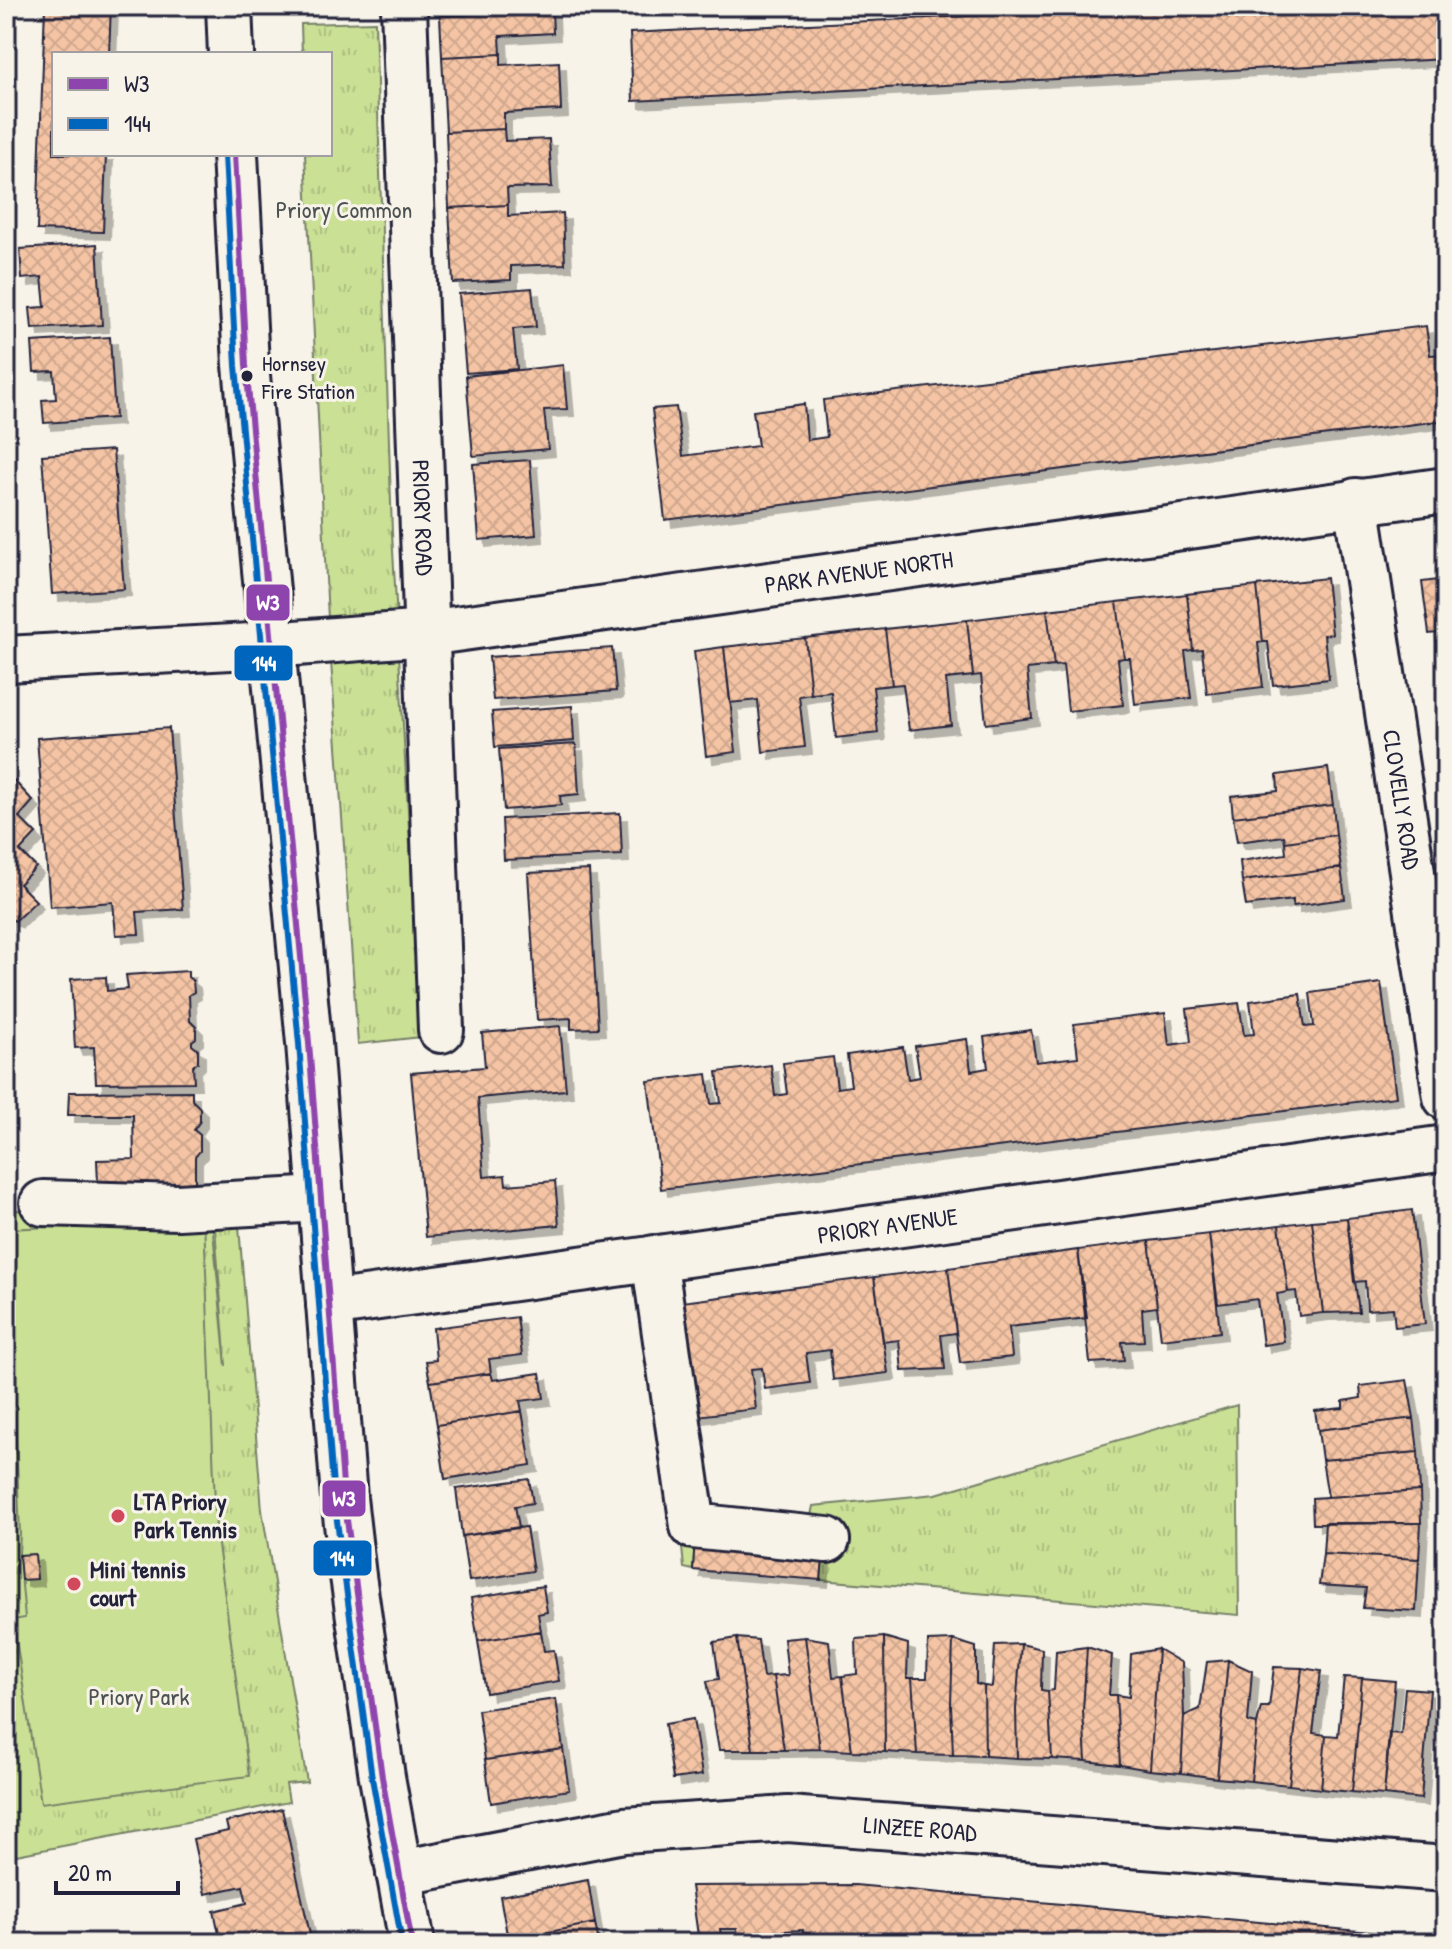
<svg xmlns="http://www.w3.org/2000/svg" width="1452" height="1949" font-family="'Patrick Hand',sans-serif">
<defs>
<pattern id="grass-tufts" width="24" height="20" patternUnits="userSpaceOnUse" patternTransform="scale(2)"><rect width="24" height="20" fill="#cae095"/><path d="M3 7l-1-3M5 7V3M7 7l1-3M15 17l-1-3M17 17v-4M19 17l1-3" fill="none" stroke="#adc081"/></pattern>
<pattern id="building-cross-hatch" width="8" height="8" patternUnits="userSpaceOnUse" patternTransform="scale(2)"><rect width="8" height="8" fill="#f4c4a4"/><path d="M0 0l8 8M0 8l8-8" fill="none" stroke="#d1a88e"/></pattern>
<filter id="shadow"><feDropShadow dx="7" dy="7" stdDeviation="0" flood-color="#0004"/></filter>
</defs>
<rect width="100%" height="100%" fill="#f7f3e8"/>
<filter id="ink" filterUnits="userSpaceOnUse"><feTurbulence type="fractalNoise" baseFrequency=".0125" numOctaves="2"/><feDisplacementMap in="SourceGraphic" scale="16" xChannelSelector="R" yChannelSelector="G"/><feConvolveMatrix kernelMatrix="1 2 1 2 8 2 1 2 1" color-interpolation-filters="sRGB"/></filter>
<g filter="url(#ink)">
<!-- grass -->
<path fill="url(#grass-tufts)" stroke="#768168" stroke-width="2" d="M375,22L392,533L421,1037L358,1044L328,619L305,154H330V54H302L301,24Z
M6,1210L211,1211L226,1366L215,1228L239,1226L262,1510L307,1782L286,1784L289,1802L6,1857Z
M1237,1405L1239,1615L821,1580L824,1546L695,1537L693,1570L684,1568L681,1537L704,1515L809,1525L813,1506L936,1494Z"/>
<!-- garden -->
<path fill="#cae095" stroke="#768168" stroke-width="2" d="M204,1220L216,1530L249,1776L41,1803L13,1620L25,1618L19,1553L20,1534L7,1229Z"/>
<!-- building -->
<path fill="url(#building-cross-hatch)" stroke="#22223b" stroke-width="2" filter="url(#shadow)" d="M45,6H111L109,54H54V154H106L103,232L37,230Z
M1166,6H1446V59L633,101L630,33Z
M552,10L553,33L500,36L501,54L442,57L440,16Z
M501,54V65L559,62L561,110L504,113V129L446,132L442,57Z
M504,129L505,141L549,139L552,187L507,188L508,205L449,208L446,132Z
M508,205V216L563,213L565,264L511,266V280L453,283L449,208Z
M97,244L102,325L32,329L30,308L45,307L42,277L22,279L20,249Z
M532,288L536,327L513,329L517,369L466,373L459,294Z
M1446,316V420L665,520L652,409L676,407L683,456L758,446L753,411L804,404L807,440L827,437L823,400L1426,326L1430,355L1445,354L1440,317Z
M110,337L115,418L44,423L42,400L56,399L54,371L34,372L32,342Z
M563,365L567,409L544,410L548,449L473,456L466,376Z
M113,450L124,589L52,594L42,455Z
M530,460L536,535L479,540L473,464Z
M1326,578L1332,634L1324,635L1329,679L1273,685L1268,642H1263L1257,586Z
M1446,579V632L1429,634L1422,582Z
M1257,586L1263,642L1258,643L1263,687L1207,694L1202,649L1193,650L1187,594Z
M1187,594L1193,650L1185,651L1191,698L1135,704L1130,658H1124L1117,602Z
M1117,602L1124,658L1118,659L1123,705L1068,711L1063,665L1054,666L1047,610Z
M1047,610L1054,666L1027,669L1032,718L986,724L981,675L973,676L967,620Z
M967,620L973,676L946,679L951,725L909,730L903,684L892,685L885,629Z
M885,629L892,685L873,687L878,733L836,738L831,692L811,694L805,638Z
M805,638L811,694L799,696L805,747L763,752L758,700L730,703L724,647Z
M724,647L736,752L706,756L694,651Z
M612,648L616,691L493,700L489,657Z
M572,706L574,741L495,747L492,712Z
M169,728L183,909L137,912L139,934L116,935L113,902L50,907L37,738Z
M576,744L579,794L560,796L561,805L504,810L499,749Z
M1328,768L1333,805L1233,817L1231,796L1278,791L1277,775Z
M6,772L33,801L19,817L36,834L20,851L36,867L19,884L36,901L15,921L10,918L6,923Z
M1333,805L1336,835L1285,842L1284,836L1237,842L1233,817Z
M620,813L622,855L504,860L502,819Z
M1336,835L1341,868L1242,881L1240,861L1286,854L1285,842Z
M1341,868L1345,899L1293,906V900L1246,906L1242,881Z
M589,870L598,1028L571,1029V1018L537,1020L528,873Z
M188,971V977L193,981L194,992L189,995L190,1021L196,1027V1038L192,1041V1045L198,1050V1062L193,1066L194,1082L96,1083L94,1047L75,1048L71,979L106,977L107,991L128,989L126,975Z
M1381,983L1396,1097L661,1189L648,1081L707,1074L711,1104L721,1103L717,1072L771,1065L775,1096L787,1094L783,1063L833,1057L837,1088L851,1086L847,1055L903,1047L908,1079L920,1077L915,1046L967,1039L971,1071L988,1068L984,1037L1031,1030L1036,1062L1078,1057L1074,1024L1165,1013L1169,1045L1191,1042L1187,1009L1239,1003L1244,1035L1254,1034L1250,1001L1300,994L1305,1027L1314,1026L1310,993Z
M560,1026L566,1090L478,1098L484,1177L505,1175L506,1185L555,1181L559,1225L426,1237L411,1073L485,1067L482,1033Z
M192,1091V1100L200,1108V1121L194,1130L200,1135V1151L195,1157V1194L98,1183L97,1160L134,1159L133,1115H68L69,1092Z
M1412,1210L1425,1324L1395,1327L1393,1308L1367,1310L1365,1281L1354,1282L1347,1218Z
M1347,1218L1359,1312L1323,1313L1312,1221Z
M1312,1221L1323,1313L1299,1316L1296,1291L1288,1292L1279,1225Z
M1279,1225L1288,1292L1277,1294L1284,1342L1263,1345L1257,1299L1218,1304L1209,1234Z
M1209,1234L1220,1332L1161,1339L1149,1241Z
M1149,1241L1157,1307L1142,1309L1144,1341L1122,1342L1124,1361L1090,1363L1078,1250Z
M1078,1250L1087,1318L1009,1327L1012,1357L960,1363L948,1268Z
M948,1268L956,1333L941,1335L945,1369L902,1371L899,1340L883,1342L874,1277Z
M874,1277L888,1373L833,1380L830,1350L806,1353L810,1383L765,1389L762,1368L751,1369L756,1409L689,1417L674,1303Z
M517,1317L522,1355L489,1359L491,1373L430,1382L426,1361L436,1360L433,1328Z
M491,1373L493,1380L540,1373L544,1398L520,1401L522,1411L437,1425L430,1382Z
M1407,1380L1414,1418L1318,1430L1315,1411L1343,1408V1401L1361,1398L1360,1386Z
M522,1411L531,1465L445,1479L437,1425Z
M1414,1418L1418,1452L1322,1460L1318,1430Z
M1418,1452L1420,1491L1328,1497L1322,1460Z
M529,1479L533,1503L515,1506L519,1527L462,1536L456,1489Z
M1420,1491L1421,1523L1313,1524L1312,1498Z
M1325,1523H1421L1419,1559L1323,1554Z
M526,1527L533,1571L469,1581L462,1536Z
M695,1536L824,1546L821,1580L693,1570Z
M35,1554L37,1579L21,1580L19,1555Z
M1323,1554L1419,1559L1416,1611L1363,1608L1366,1588L1319,1585Z
M543,1586L547,1612L538,1614L541,1631L478,1641L471,1598Z
M541,1631L544,1651L554,1650L559,1681L486,1693L478,1641Z
M805,1637L820,1749L784,1750L773,1676L788,1675L784,1639Z
M805,1637L829,1641L833,1677L842,1676L852,1751L820,1749Z
M884,1637L885,1752L852,1751L842,1676L857,1674L856,1639Z
M884,1637L908,1644L907,1678H912L917,1754L885,1752Z
M737,1638L753,1750H719L707,1681L719,1679L714,1642Z
M737,1638L758,1640L763,1677L773,1676L784,1750H753Z
M953,1640L951,1704L953,1755L917,1754L912,1678H927L928,1641Z
M953,1640L976,1647V1684L984,1686L985,1756L953,1755L951,1704Z
M1021,1644L1016,1709L1017,1758L985,1756L984,1686L992,1687L995,1645Z
M1021,1644L1042,1649L1041,1690L1048,1691L1052,1759L1017,1758L1016,1709Z
M1087,1647L1083,1711L1086,1761L1052,1759L1048,1691L1054,1690L1056,1651Z
M1087,1647L1112,1655L1109,1695H1116L1120,1765L1086,1761L1083,1711Z
M1158,1649L1182,1663L1184,1716L1181,1773L1150,1770Z
M1158,1649L1150,1770L1120,1765L1116,1695L1129,1697L1131,1654Z
M1228,1660L1252,1671L1248,1722L1257,1724L1251,1781L1217,1778Z
M1228,1660L1217,1778L1181,1773L1184,1716L1200,1709L1207,1662Z
M1274,1667L1302,1668L1289,1785L1251,1781L1257,1724L1261,1707H1269Z
M1302,1668L1321,1671L1313,1733L1326,1735L1321,1789L1289,1785Z
M1344,1677L1362,1678L1352,1792L1321,1789L1326,1735L1338,1736Z
M1362,1678L1395,1681L1384,1795L1352,1792Z
M1405,1688L1430,1690L1421,1799L1384,1795L1389,1733L1401,1734Z
M556,1699L563,1749L485,1760L478,1710Z
M693,1719L702,1775L673,1779L665,1724Z
M563,1749L569,1790L491,1803L485,1760Z
M282,1809L312,1943H221L214,1911L247,1903L243,1886L205,1894L193,1839L228,1831L226,1822Z
M588,1880L595,1923L508,1940L500,1896Z
M855,1885L1446,1939V1943H934V1940L916,1938V1943H868V1940L847,1939V1943H804L803,1930L784,1931L786,1943H739L737,1929H720L722,1943H699L691,1886Z
M595,1923L599,1943H509L508,1940Z"/>
<g fill="none" stroke-linecap="round" stroke-linejoin="round">
<!-- minor casing -->
<g stroke="#22223b" stroke-width="50">
<g id="minor">
<path id="s1" d="M404,6L441,1030"/>
<path id="s2" d="M1356,501L1446,1097"/>
<path id="s3" d="M6,659L270,645L427,633L1446,490"/>
<path d="M43,1203L178,1207L321,1199"/>
<path d="M654,1258L693,1526L827,1540"/>
<path id="s4" d="M329,1304L1446,1148"/>
<path id="s5" d="M399,1873L624,1830L788,1819L1446,1869"/>
</g>
</g>
<!-- major casing -->
<g stroke="#22223b" stroke-width="50">
<path id="major" d="M229,6L231,54
M235,154L246,365L309,1043L344,1498L353,1576L382,1777L412,1943"/>
</g>
<!-- minor -->
<use href="#minor" stroke="#f7f3e8" stroke-width="44"/>
<!-- major -->
<use href="#major" stroke="#f7f3e8" stroke-width="44"/>
<!-- bus-1 casing -->
<g stroke="#f7f3e8" stroke-width="12">
<path id="bus-1" d="M235,154L246,365L309,1043L344,1498L382,1777L412,1943"/>
</g>
<!-- bus-2 casing -->
<g stroke="#f7f3e8" stroke-width="12">
<path id="bus-2" d="M225,155L236,366L299,1044L334,1499L372,1778L402,1943"/>
</g>
<!-- bus-1 -->
<use href="#bus-1" stroke="#8e44ad" stroke-width="6"/>
<!-- bus-2 -->
<use href="#bus-2" stroke="#0065bd" stroke-width="6"/>
</g>
</g>
<!-- markers -->
<circle fill="#22223b" stroke="#f7f3e8" stroke-width="3" cx="247" cy="376" r="7"/>
<g fill="#d1495b" stroke="#f7f3e8" stroke-width="3">
<circle cx="118" cy="1516" r="8"/>
<circle cx="74" cy="1584" r="8"/>
</g>
<g text-anchor="middle" stroke-width="6" stroke-linejoin="round" paint-order="stroke">
<!-- bus labels -->
<g font-size="22" fill="#22223b" stroke="#f7f3e8" text-anchor="start">
<text x="262" y="371">Hornsey<tspan x="262" dy="28">Fire Station</tspan></text>
</g>
<!-- park labels -->
<g font-size="24" fill="#4c5252" stroke="#f7f3e8">
<text x="344" y="218">Priory Common</text>
<text x="139" y="1705">Priory Park</text>
</g>
<!-- street labels -->
<g font-size="24" fill="#22223b" stroke="#f7f3e8">
<text dy="8" stroke="none"><textPath href="#s1" startOffset="512">PRIORY ROAD</textPath></text>
<text dy="8" stroke="none"><textPath href="#s3" startOffset="858">PARK AVENUE NORTH</textPath></text>
<text dy="8" stroke="none"><textPath href="#s2" startOffset="302">CLOVELLY ROAD</textPath></text>
<text dy="8" stroke="none"><textPath href="#s4" startOffset="564">PRIORY AVENUE</textPath></text>
<text dy="8" stroke="none"><textPath href="#s5" startOffset="526">LINZEE ROAD</textPath></text>
</g>
<!-- poi labels -->
<g font-size="24" font-weight="bold" fill="#22223b" stroke="#f7f3e8" text-anchor="start">
<text x="134" y="1510">LTA Priory<tspan x="134" dy="28">Park Tennis</tspan></text>
<text x="90" y="1578">Mini tennis<tspan x="90" dy="28">court</tspan></text>
</g>
</g>
<g stroke="#f7f3e8" stroke-width="3">
<rect x="245" y="583" width="46" height="39" rx="8" fill="#8e44ad"/>
<rect x="233" y="644" width="61" height="38" rx="8" fill="#0065bd"/>
<rect x="321" y="1479" width="46" height="39" rx="8" fill="#8e44ad"/>
<rect x="312" y="1539" width="61" height="38" rx="8" fill="#0065bd"/>
</g>
<g font-size="22" text-anchor="middle" font-weight="bold" fill="#fff">
<text x="268" y="610">W3</text>
<text x="264" y="671">144</text>
<text x="344" y="1506">W3</text>
<text x="342" y="1566">144</text>
</g>
<!-- margin -->
<rect width="1452" height="1949" fill="none" stroke="#f7f3e8" stroke-width="32"/>
<rect x="16" y="16" width="1420" height="1917" fill="none" stroke="#22223b" stroke-width="3" filter="url(#ink)"/>
<!-- legend -->
<rect x="52" y="52" width="280" height="104" fill="#f7f3e8" stroke="#a29fa3" stroke-width="2"/>
<rect x="68" y="78" width="40" height="12" fill="#8e44ad" stroke="#a29fa3" stroke-width="2"/>
<text x="124" y="92" font-size="24" fill="#22223b">W3</text>
<rect x="68" y="118" width="40" height="12" fill="#0065bd" stroke="#a29fa3" stroke-width="2"/>
<text x="124" y="132" font-size="24" fill="#22223b">144</text>
<!-- scale -->
<path d="M56 1881v12h122v-12" fill="none" stroke="#22223b" stroke-width="4"/>
<text x="68" y="1881" font-size="24" fill="#22223b" stroke="#f7f3e8" stroke-width="6" paint-order="stroke">20 m</text>
</svg>
